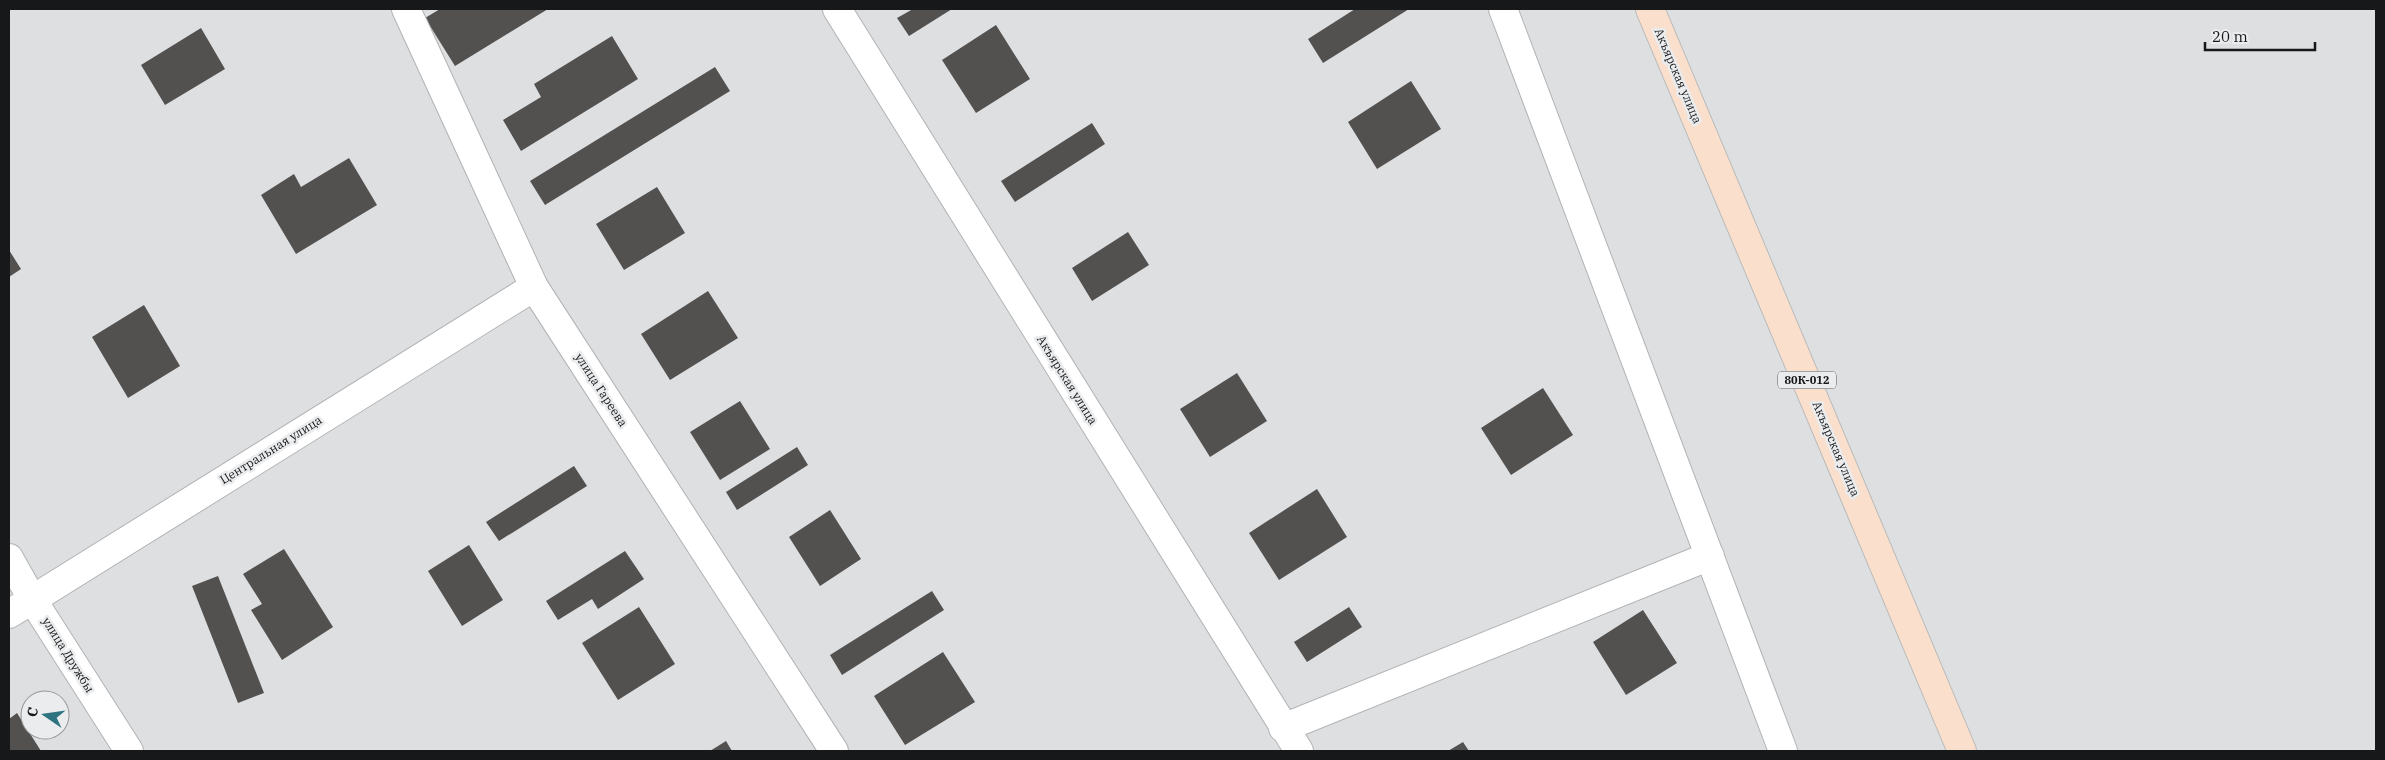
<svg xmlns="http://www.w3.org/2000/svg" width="2385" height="760" font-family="'IBM Plex Serif',serif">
<rect width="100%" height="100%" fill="#dddfe1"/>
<!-- building -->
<path fill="#535150" d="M440,9H548L455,66L425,18Z
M913,9H952L909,36L897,18Z
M1355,9H1409L1323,63L1308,39Z
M996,25L1030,79L976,113L942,60Z
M201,28L225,69L165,105L141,65Z
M612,36L638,79L521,151L503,120L541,97L534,84Z
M715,67L730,91L545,205L530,181Z
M1411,81L1441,129L1377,169L1348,122Z
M1092,123L1105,144L1015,202L1001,181Z
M349,158L377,205L296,254L261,195L294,174L301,187Z
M657,187L685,233L624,270L596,224Z
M1128,232L1149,265L1092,301L1072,268Z
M9,250L21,269L9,277Z
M708,291L738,338L670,380L641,334Z
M144,305L180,366L128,398L92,337Z
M1237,373L1267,421L1210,457L1180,409Z
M1543,388L1573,435L1511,475L1481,428Z
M740,401L770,449L720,480L690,432Z
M797,447L808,465L737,510L726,492Z
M574,466L587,486L499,541L486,522Z
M1317,489L1347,537L1279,580L1249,533Z
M830,510L861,559L820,586L789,537Z
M469,545L503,600L462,626L428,571Z
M284,549L333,627L282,660L251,610L262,604L243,574Z
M625,551L644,579L598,609L592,599L558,620L546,601Z
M218,576L264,693L238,703L192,586Z
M932,591L944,610L842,675L830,655Z
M639,607L675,664L618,700L582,643Z
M1349,607L1362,627L1307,662L1294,642Z
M1643,610L1677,663L1626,695L1593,642Z
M943,652L975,702L905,745L874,696Z
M17,713L41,751H9V719Z
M726,741L732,751H710Z
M1463,742L1469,751H1448Z"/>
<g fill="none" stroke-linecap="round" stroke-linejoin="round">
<!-- minor casing -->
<g stroke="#b1b3b5" stroke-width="30">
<path id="minor" d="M406,9L534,287L834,751
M837,9L1299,751
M1503,9L1783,751
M9,558L32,599L129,751
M9,614L534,287
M1283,728L1710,556"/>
</g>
<!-- major casing -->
<g stroke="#b9baba" stroke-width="30">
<path id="major" d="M1650,9L1962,751"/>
</g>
<!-- minor -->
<use href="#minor" stroke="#fff" stroke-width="28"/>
<!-- major -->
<use href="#major" stroke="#fadfcc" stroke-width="28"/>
</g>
<g text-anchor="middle" stroke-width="5" stroke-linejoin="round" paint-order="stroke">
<!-- shield labels -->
<rect fill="#eaecee" stroke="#565859" stroke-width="1" x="1778" y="371.5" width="58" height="17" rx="4"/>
<g font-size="11" font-weight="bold" fill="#171819">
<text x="1807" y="384">80К-012</text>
</g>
<!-- street labels -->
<g font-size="12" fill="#171819" stroke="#eaecee">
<text transform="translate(1678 76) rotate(67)" y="4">Акъярская улица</text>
<text transform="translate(1067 380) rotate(58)" y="4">Акъярская улица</text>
<text transform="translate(601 390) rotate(57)" y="4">улица Гареева</text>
<text transform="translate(1836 449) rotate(67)" y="4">Акъярская улица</text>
<text transform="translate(271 450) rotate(-32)" y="4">Центральная улица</text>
<text transform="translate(68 655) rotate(58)" y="4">улица Дружбы</text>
</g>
</g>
<!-- border -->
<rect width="2385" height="760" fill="none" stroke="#171819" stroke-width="20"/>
<!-- north arrow -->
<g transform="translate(45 715) rotate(283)"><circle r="24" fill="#eaecee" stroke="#969799"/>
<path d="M0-4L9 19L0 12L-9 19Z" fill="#2d7480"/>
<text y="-8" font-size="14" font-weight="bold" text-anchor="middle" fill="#171819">С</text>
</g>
<!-- scale -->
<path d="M2205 42v8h110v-8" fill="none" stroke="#171819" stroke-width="2.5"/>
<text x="2212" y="42" font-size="15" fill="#171819" stroke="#eaecee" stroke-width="4" paint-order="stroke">20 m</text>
</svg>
